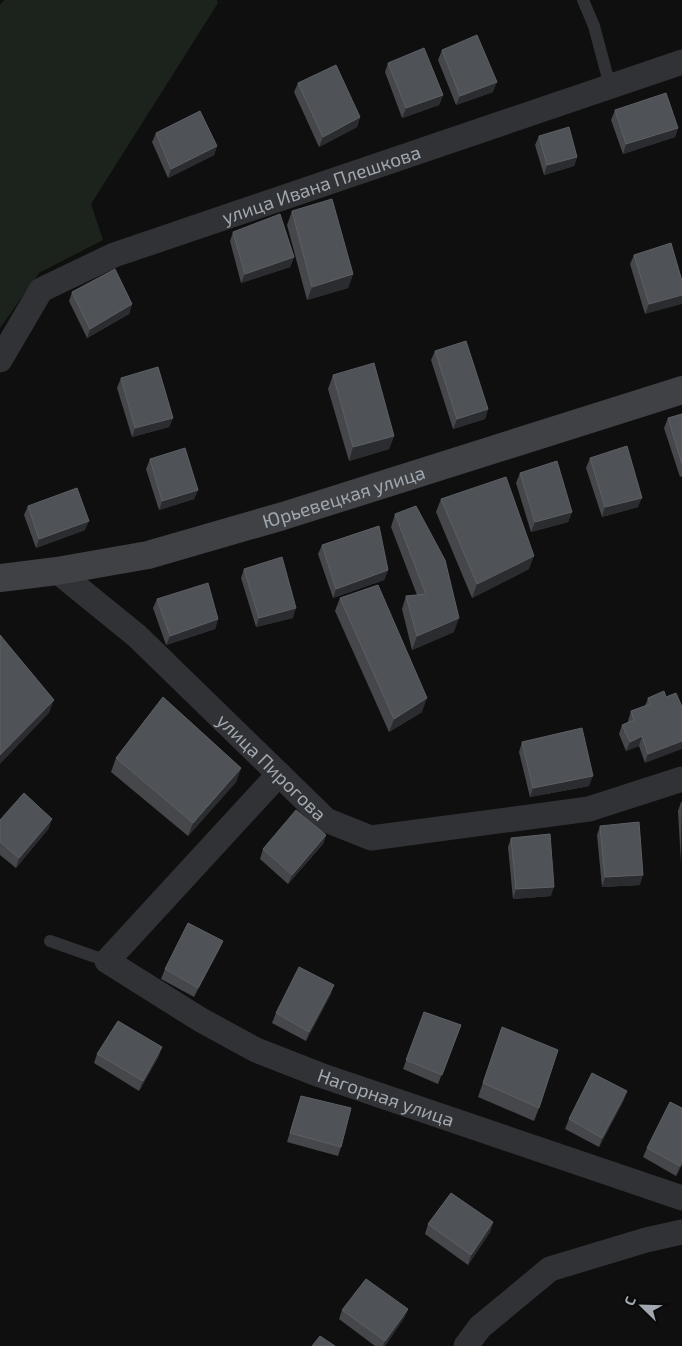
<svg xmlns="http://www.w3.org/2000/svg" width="682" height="1346" font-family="'Exo 2',sans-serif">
<rect width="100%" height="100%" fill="#0f0f10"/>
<!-- green -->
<path fill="#1c231c" d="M4,0H217L218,3L91,204L103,240L39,273L0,328V5Z"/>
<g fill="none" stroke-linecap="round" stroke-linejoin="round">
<!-- lane -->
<path stroke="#313235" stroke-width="12" d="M583,0L594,26L610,86
M50,941L107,961"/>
<!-- street -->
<g stroke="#313235" stroke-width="25">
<path id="s1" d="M0,360L41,290L114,255L682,62"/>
<path id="s2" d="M57,571L137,636L326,820L371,838L589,809L682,779"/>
<path id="s3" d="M279,774L107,961L201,1020L256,1050L320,1075L682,1198"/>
<path d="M466,1346L480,1327L550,1269L646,1240L682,1232"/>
</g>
<!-- secondary -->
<path stroke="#3f4145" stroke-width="28" id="s4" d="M0,578L57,571L148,555L283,516L682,390"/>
</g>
<!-- wall -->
<path fill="#45474b" d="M442,50L493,92L456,105L438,60Z
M388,63L443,95L439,105L402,118L385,72Z
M298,83L360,117L357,127L319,147L294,92Z
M615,110L678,128L675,137L623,154L611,120Z
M156,133L217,146L214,155L168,178L152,142Z
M539,136L577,157L574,166L544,175L535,145Z
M292,211L353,274L348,288L307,300L287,225Z
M233,232L294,257L290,267L241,283L230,241Z
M634,255L682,281L645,314L630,264Z
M72,292L132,304L129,314L87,338L69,301Z
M435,351L488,409L485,419L453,429L431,360Z
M333,375L394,436L389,449L349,461L328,389Z
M121,378L173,418L169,427L132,437L117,388Z
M682,414V476L680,477L664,428L668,418Z
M590,458L638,507L602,517L586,468Z
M150,459L198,490L194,499L159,510L146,469Z
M520,473L572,512L568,522L531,532L516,483Z
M441,499L529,569L472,598L436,512Z
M28,506L85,530L36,548L24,515Z
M395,514L454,632L412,650L402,609L406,596L417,595L391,527Z
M322,545L388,570L384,580L333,598L318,554Z
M244,569L293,618L256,627L241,578Z
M340,598L422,712L389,732L335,611Z
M157,599L218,619L215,629L166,645L153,608Z
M676,693L645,763L639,746L626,751L619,734L622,725L628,722V721L631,711L645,706L648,698L666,697Z
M522,742L589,786L530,797L519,752Z
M116,758L241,768L236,782L188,836L111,772Z
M681,802H682L681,863L678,811Z
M0,820L49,828L16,868L0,855Z
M600,826L640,885L602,887L597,835Z
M326,835L323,844L288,884L260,859L263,849Z
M511,838L551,896L513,899L508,847Z
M223,941L219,950L194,997L161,979L165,969Z
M331,994L306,1041L272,1023L276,1013Z
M424,1012L461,1025L438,1084L403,1069Z
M497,1041L539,1108L534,1121L478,1097Z
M97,1054L159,1056L139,1091L94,1063Z
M301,1096L341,1147L338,1156L287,1142Z
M624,1100L599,1147L565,1129L569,1119Z
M647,1148L682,1165L676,1176L643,1157Z
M493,1222L490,1232L468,1265L425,1234L428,1224Z
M408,1309L404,1318L385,1346H375L339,1319L342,1310Z"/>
<!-- shaded-wall -->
<path fill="#2b2c2f" d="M497,82L493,92L456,105L460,96Z
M443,95L439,105L402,118L406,108Z
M360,117L357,127L319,147L323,137Z
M678,128L675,137L623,154L626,144Z
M217,146L214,155L168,178L171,169Z
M577,157L574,166L544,175L547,165Z
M294,257L290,267L241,283L245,274Z
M353,274L348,288L307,300L312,287Z
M682,295V304L645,314L649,304Z
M132,304L129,314L87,338L90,329Z
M488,409L485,419L453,429L457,419Z
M173,418L169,427L132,437L135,428Z
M394,436L389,449L349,461L353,447Z
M198,490L194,499L159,510L162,501Z
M642,498L638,507L602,517L605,507Z
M572,512L568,522L531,532L535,522Z
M89,521L85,530L36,548L39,539Z
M534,556L529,569L472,598L477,584Z
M388,570L384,580L333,598L336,589Z
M296,608L293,618L256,627L259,618Z
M459,618L454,632L412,650L417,636Z
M218,619L215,629L166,645L170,636Z
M427,698L422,712L389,732L394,719Z
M54,700L49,713L0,764V755Z
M642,736L639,746L626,751L630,742Z
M682,741V749L645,763L648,754Z
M241,768L236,782L188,836L193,823Z
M593,776L589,786L530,797L533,788Z
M52,819L49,828L16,868L19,858Z
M326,835L323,844L288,884L292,875Z
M643,875L640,885L602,887L605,877Z
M554,887L551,896L513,899L516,889Z
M223,941L219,950L194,997L198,988Z
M334,985L331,994L306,1041L309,1032Z
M162,1047L159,1056L139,1091L143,1081Z
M627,1091L624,1100L599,1147L602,1138Z
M682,1162V1165L676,1176L680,1166Z
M493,1222L490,1232L468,1265L471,1255Z
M408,1309L404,1318L385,1346H383L385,1341Z"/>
<!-- building -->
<path fill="#4f5256" stroke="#5c5f64" d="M477,35L497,82L460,96L442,50Z
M424,48L443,95L406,108L388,63Z
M336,65L360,117L323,137L298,83Z
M666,93L678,128L626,144L615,110Z
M200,111L217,146L171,169L156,133Z
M569,127L577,157L547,165L539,136Z
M332,199L353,274L312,287L292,211Z
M280,214L294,257L245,274L233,232Z
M671,243L682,281V295L649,304L634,255Z
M115,269L132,304L90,329L72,292Z
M466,341L488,409L457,419L435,351Z
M374,363L394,436L353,447L333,375Z
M158,367L173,418L135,428L121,378Z
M682,414V464L668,418Z
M627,446L642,498L605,507L590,458Z
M185,448L198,490L162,501L150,459Z
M557,461L572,512L535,522L520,473Z
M506,477L534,556L477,584L441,499Z
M77,488L89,521L39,539L28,506Z
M416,506L445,560L459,618L417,636L406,596L426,594L395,514Z
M379,526L388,570L336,589L322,545Z
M282,557L296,608L259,618L244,569Z
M208,583L218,619L170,636L157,599Z
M378,585L427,698L394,719L340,598Z
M0,635L54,700L0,755Z
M664,691L666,697L676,693L682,707V741L648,754L642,736L630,742L622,725L634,720L631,711L650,704L648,698Z
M163,697L241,768L193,823L116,758Z
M582,728L593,776L533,788L522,742Z
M24,793L52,819L19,858L0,842V820Z
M296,810L326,835L292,875L263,849Z
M639,822L643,875L605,877L600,826Z
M550,834L554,887L516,889L511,838Z
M188,923L223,941L198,988L165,969Z
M299,967L334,985L309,1032L276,1013Z
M424,1012L461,1025L442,1075L406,1060Z
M118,1021L162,1047L143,1081L97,1054Z
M502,1027L558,1050L539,1108L483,1083Z
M592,1073L627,1091L602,1138L569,1119Z
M301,1096L351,1108L341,1147L290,1133Z
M670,1102L682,1108V1162L680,1166L647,1148Z
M451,1193L493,1222L471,1255L428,1224Z
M366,1279L408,1309L385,1341L342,1310Z
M320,1336L335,1346H312Z"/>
<g text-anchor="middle" stroke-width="5" stroke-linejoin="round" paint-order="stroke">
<!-- street labels -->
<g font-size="19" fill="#a1a8b0" stroke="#0a0a0b">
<text dy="7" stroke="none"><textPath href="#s1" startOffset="381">улица Ивана Плешкова</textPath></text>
<text dy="7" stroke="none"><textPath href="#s4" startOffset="354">Юрьевецкая улица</textPath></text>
<text dy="7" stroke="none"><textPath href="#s2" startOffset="291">улица Пирогова</textPath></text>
<text dy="7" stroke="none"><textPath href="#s3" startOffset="566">Нагорная улица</textPath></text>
</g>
</g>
<!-- north arrow -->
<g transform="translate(642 1306) rotate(293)" stroke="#0a0a0b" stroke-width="4" paint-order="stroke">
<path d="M0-4L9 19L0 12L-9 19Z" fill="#a1a8b0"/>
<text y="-8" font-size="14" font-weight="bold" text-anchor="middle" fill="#a1a8b0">С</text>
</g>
</svg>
